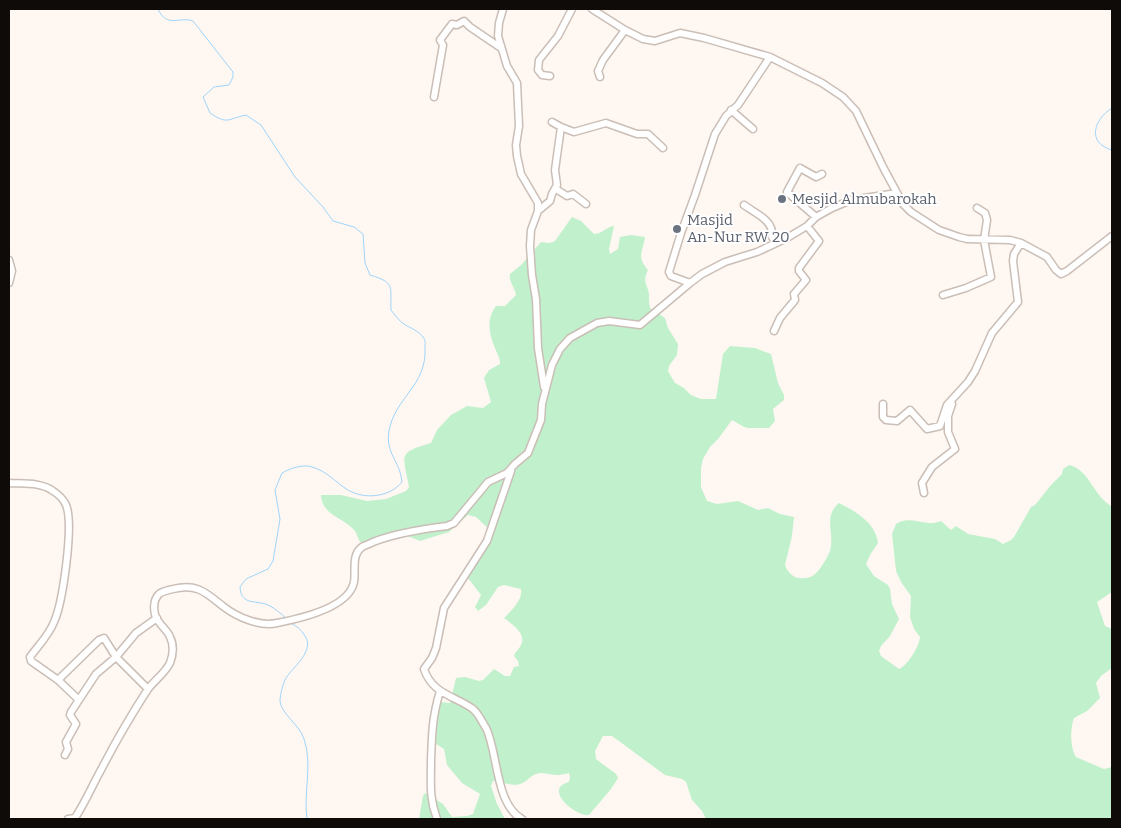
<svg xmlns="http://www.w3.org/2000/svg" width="1121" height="828" font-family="Bitter,serif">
<rect width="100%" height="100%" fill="#fff7f2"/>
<!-- green -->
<path fill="#c0f1cc" d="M572,217L581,221L594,234C604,233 606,227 614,226L609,249L610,254L618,249L620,237L631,235L645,237C643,252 636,256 648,270C642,283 647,282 649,294C649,299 649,303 650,308L665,318L668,328L678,344L677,355L669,366L668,371L675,383L684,388L691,395L701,399H716L723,354L730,346L755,348L771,354L778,383L784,395V400L773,409L775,421L769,428H748L744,427L732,420L718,439L710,447L703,459L701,468V487L707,501L717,504L738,501L758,510L768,508L780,514L794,517L792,536L785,565C787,571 792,577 799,578C810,579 815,576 821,567C825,561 830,554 831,546C833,531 824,515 839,503C855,511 876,523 878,543L870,555L866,564L874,576L888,585L890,589L892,604L899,619L890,636L881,646L879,651L881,656L899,669C908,665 919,647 920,637L914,629L910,617L911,596L901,582L896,571L892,534L896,524C907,517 916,522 929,523C933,524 937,522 941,521L951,530L956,526L968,534L995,539L1003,544L1011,540L1014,537L1031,507L1035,505L1051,485L1062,474L1063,469L1069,465C1084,468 1091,485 1100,496C1103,500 1108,504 1112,507V592L1097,602L1105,626L1112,629V668L1101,676L1096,683L1100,698L1087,711L1074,718C1070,729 1070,747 1076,757L1104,769L1112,767V819H706L702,811L692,800L686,782L682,779L665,775L612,736H603L595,751L596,759L616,774L618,778L611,789L589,815C576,817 542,789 569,782L570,777L569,773C554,777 554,774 541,773C531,773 528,782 520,784C510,787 503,781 493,781L491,786L497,804L505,819H419L423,796L425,793L443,804L452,817L467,816L473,814L480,794L462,783L447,765L444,749L436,744L437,720L440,702L450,703L456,678L465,677L479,681L483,680L494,669L505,676H510L514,667L519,666L518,661L514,656C516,651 519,649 521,645C527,634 512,624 504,618C511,611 523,600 521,589L504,585L498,587L486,605L478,611L475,607L481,595L468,578L489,543L493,533L476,517L468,515L449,532L420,541L395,531L368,542H360C358,539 357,534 355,531C345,518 322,516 321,495H341L367,501L386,499L406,491L409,487C403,454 397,453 431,443L437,430L451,415L467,406L483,408L491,402L484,378L489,370L500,364C500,357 497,354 495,348C489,334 486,319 496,306H505L516,295C515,288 508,280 510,274L521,265L541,242L550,243L555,241Z"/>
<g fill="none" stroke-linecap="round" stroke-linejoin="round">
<!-- stream -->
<path stroke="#9ed5fa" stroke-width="1" d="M158,9C167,29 180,16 193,21L233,72V77L229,85L214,87L203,97L210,113C228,125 227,119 246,115L261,125L295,177L323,207L333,221L354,227L363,234L365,263L370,275C396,283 390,286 391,310C395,315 399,321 404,324C410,328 419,331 423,337C426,340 425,344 425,348C427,386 395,397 389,431C385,453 400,461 402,482C390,497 365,500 348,490C336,483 327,471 312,467C303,464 291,468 282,473L275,490L280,519L273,561L268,569L246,579L240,587C241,607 258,599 270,606C276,609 281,614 286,618
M1112,108C1094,119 1086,143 1112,150
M291,623C296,626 302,630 305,636C315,651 293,667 286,678C283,683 280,695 280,701C281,714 300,725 304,739C313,765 303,793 307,819"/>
<!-- street casing -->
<g stroke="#cabeb6" stroke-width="9">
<path id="street" d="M503,9L499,23L498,36L507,66L517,83L519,126L516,145L517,156L521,174L538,203V211L531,230L530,246L532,275L536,299L538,348L544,387
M592,9L625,30L643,39L655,41L680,33L704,38L770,57L822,83L843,97L856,111L884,169L903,204L911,212L939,230L959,237L967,239L1010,240L1021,243L1047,257L1056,270L1061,274L1067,271L1112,236
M550,76L542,75L538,70L539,60L558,36L572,9
M600,77L598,71L603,60L625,30
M434,97L443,45L440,40L452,24L457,25L464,21L470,27L501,48
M731,110L753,129
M552,122L561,127
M556,189L567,196L573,194L586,204
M744,205C756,214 774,220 772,237L776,243
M538,211L550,201L552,194L557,185L555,170L561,127L574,132L606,123L637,134H648L663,148
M816,217L787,192L800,168L816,177L822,174
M9,260L12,271L9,283
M690,283L671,276L669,272L681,233L695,195L715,134L726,116L738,105L770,57
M943,295L966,288L991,277L984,240L987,220L985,213L977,208
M774,331L780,318L795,300L794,294L806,280L799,271V268L819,241L807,226
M883,404V417L886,420L897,421L910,410L927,429L940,426L947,405L968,382L975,371L992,333L1018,302L1013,261L1014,254L1021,243
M511,471L487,541L444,608L436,648L432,658L424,669C432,694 455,696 473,709C479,714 482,722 486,728C498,752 495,804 522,819
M9,483C23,484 41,482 53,491C58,494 64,500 66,505C74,524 63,602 54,622C49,635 38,646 30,657L31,661L58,680L99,640L104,638L116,657L148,689
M924,493L922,483L932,467L955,449L948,432V416L952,404
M58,680L79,700
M65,755L68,749L66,742L76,724L70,715L71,712L96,674L116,657L136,633L157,618
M68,819L75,818C86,801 93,784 102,768C115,743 133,712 148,689C155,680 165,673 170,663C173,655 174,645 170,637C168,631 162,627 159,622C153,615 152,601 159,594C163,591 169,590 173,589C198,583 206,593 224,607C237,617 260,627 277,623C298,619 349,608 354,582C356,571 351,555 362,547C365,545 370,544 373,542C396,533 422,529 447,526L454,523L488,482L507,473L515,464L528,453L541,420L542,404L552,365L560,349L570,338L597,323L609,321L640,325L690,283L702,274L725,262L757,252L787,238L807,226L816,217L832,208L851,200L897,193
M437,819C429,798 431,783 431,761C432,734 432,718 440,691"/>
</g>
<!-- street -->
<use href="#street" stroke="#fff" stroke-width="6"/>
</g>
<!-- markers -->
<g fill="#6b7280" stroke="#fff" stroke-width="2">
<circle cx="782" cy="199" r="5"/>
<circle cx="677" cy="229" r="5"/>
</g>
<g text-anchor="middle" stroke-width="4" stroke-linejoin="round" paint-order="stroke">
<!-- worship labels -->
<g font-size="15" fill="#5b616d" stroke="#fff" text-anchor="start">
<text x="792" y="204">Mesjid Almubarokah</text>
<text x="687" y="225">Masjid<tspan x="687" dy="17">An-Nur RW 20</tspan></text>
</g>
</g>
<!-- border -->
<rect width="1121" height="828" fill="none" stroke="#0f0b09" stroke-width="20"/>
</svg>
